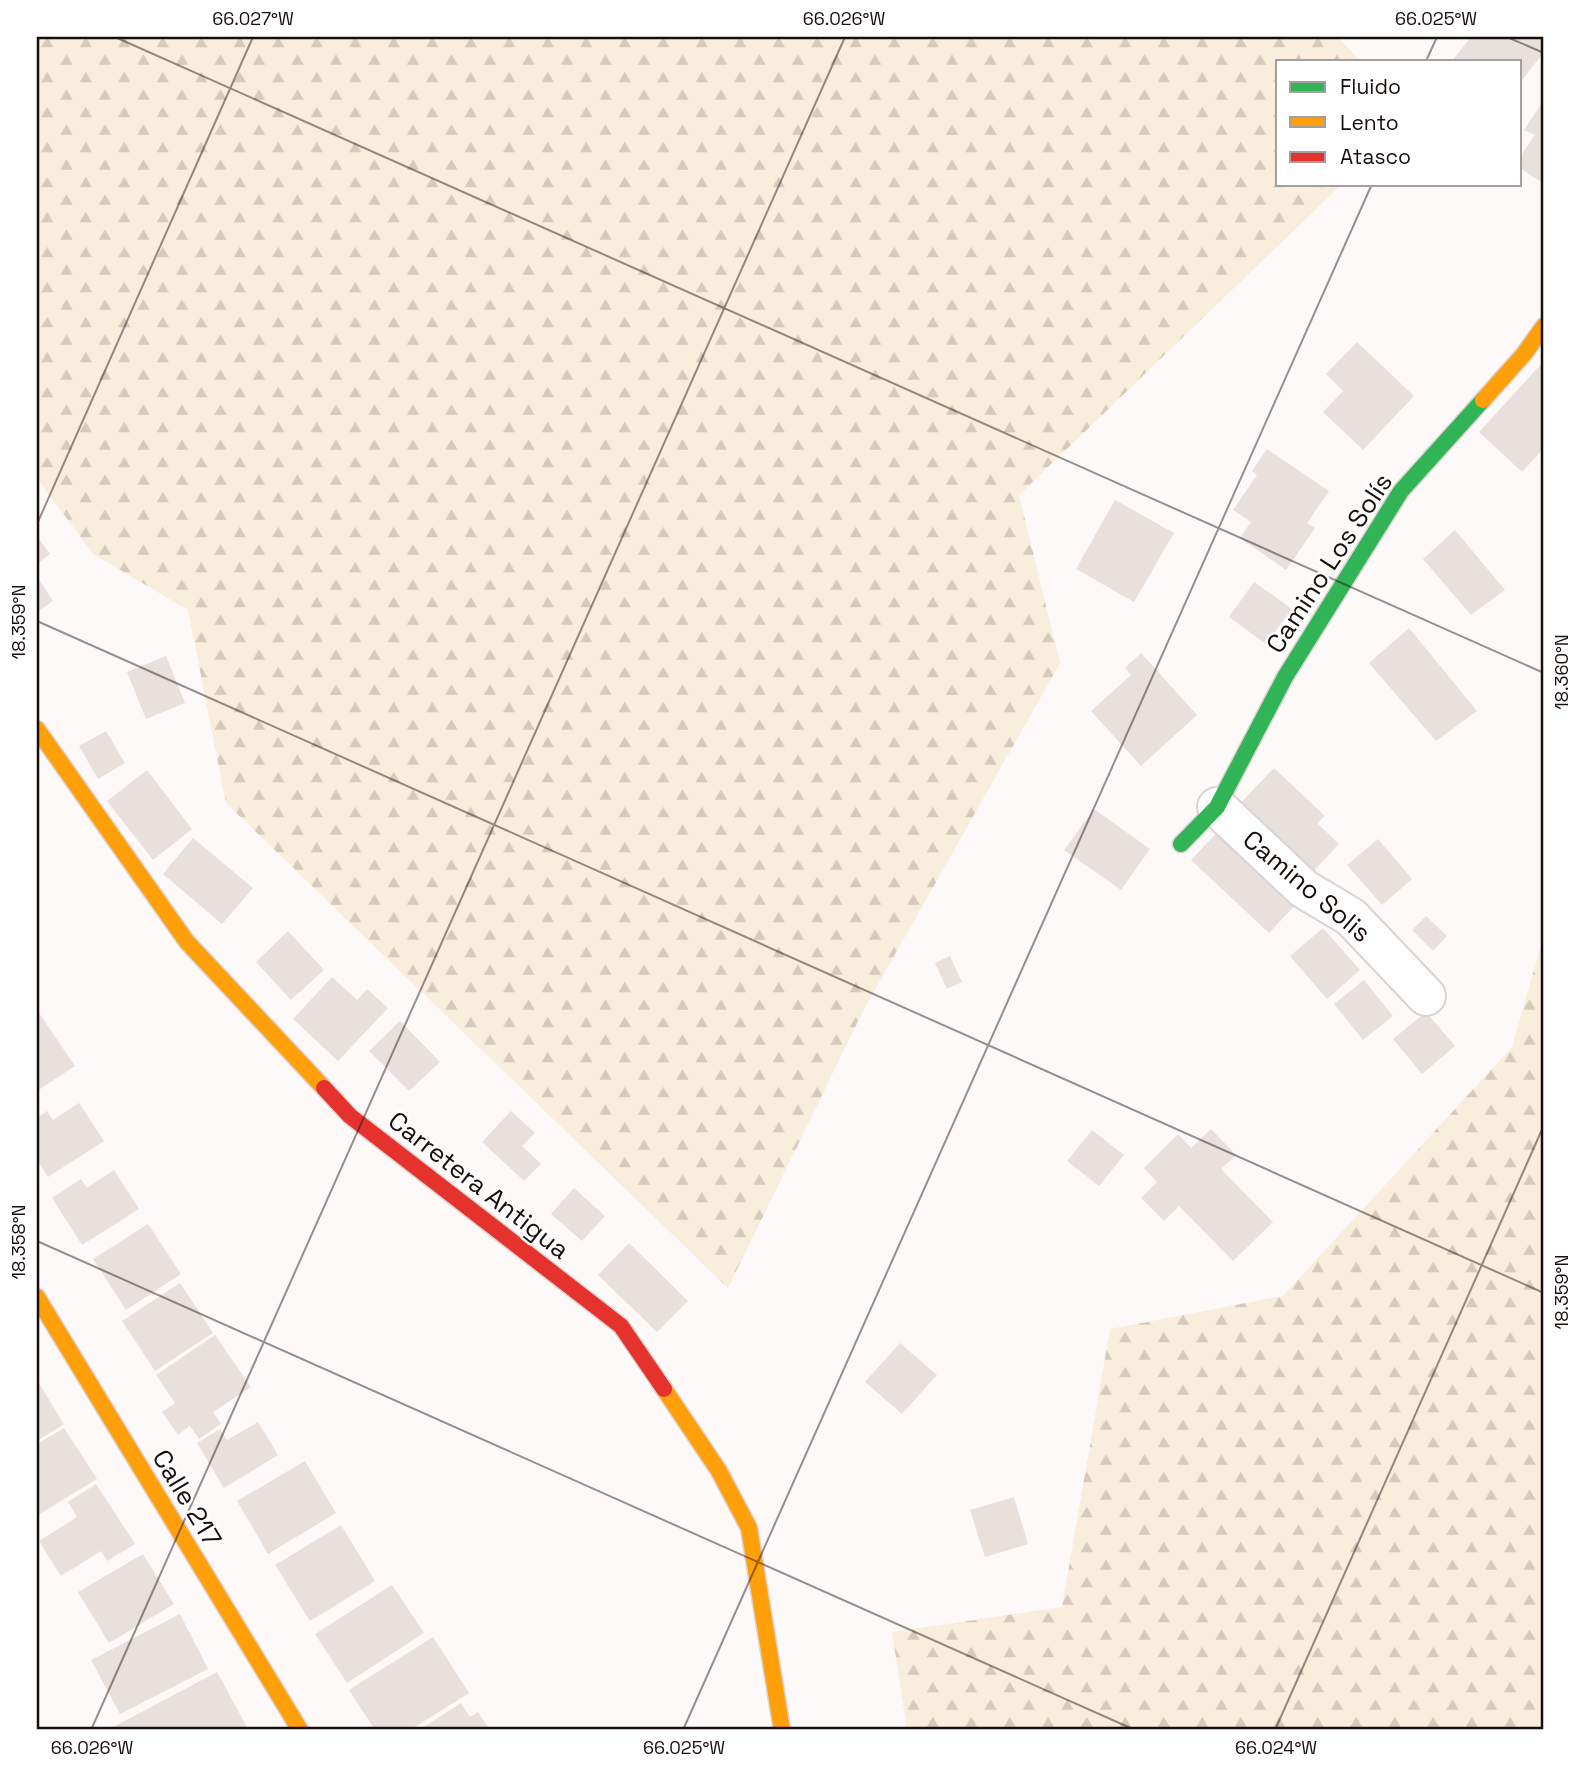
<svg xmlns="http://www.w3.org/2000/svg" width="1581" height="1767" font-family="'Space Grotesk',sans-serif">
<defs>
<pattern id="forest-firs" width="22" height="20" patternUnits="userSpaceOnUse" patternTransform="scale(1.75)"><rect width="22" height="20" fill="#f9eddc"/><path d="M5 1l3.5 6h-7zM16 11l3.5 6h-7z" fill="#d5cabc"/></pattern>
</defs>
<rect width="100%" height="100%" fill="#fdf9f9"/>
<!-- forest -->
<path fill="url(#forest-firs)" d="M37,37H1338L1360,61H1278V184H1342L1019,495L1060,663L863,1011L728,1288L226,803L188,610L93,554L37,478Z
M1544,935V1730H907L892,1632L1062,1607L1110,1329L1283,1296L1512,1047Z"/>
<!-- building -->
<path fill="#e7e0dc" d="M1471,37H1544V52L1520,83V61H1452Z
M1544,100V184L1520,168V157L1535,135L1524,130Z
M1357,342L1414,396L1363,450L1323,412L1343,391L1326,374Z
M1544,361V448L1522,472L1479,432Z
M1267,449L1329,491L1307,523L1315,528L1286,570L1240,538L1251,522L1233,510L1257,475L1252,471Z
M1115,500L1174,533L1134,602L1076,569Z
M1455,530L1505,590L1471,615L1423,559Z
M37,536L50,554L37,564Z
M37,577L53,601L37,612Z
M1254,582L1292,609L1266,644L1229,617Z
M1409,628L1477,711L1436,741L1369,663Z
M1141,653L1197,715L1141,766L1091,711L1131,675L1125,668Z
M166,656L185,703L146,719L127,672Z
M106,731L125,763L98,779L79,746Z
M1274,768L1325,816L1317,823L1339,844L1307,878L1234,810Z
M147,770L192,829L153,860L107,801Z
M1094,809L1150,849L1121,890L1064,850Z
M1226,823L1297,903L1269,933L1191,860Z
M193,838L253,888L222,924L163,874Z
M1378,839L1412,879L1382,905L1347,865Z
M1426,916L1447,936L1433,951L1412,930Z
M1323,928L1360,970L1327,999L1290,956Z
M288,931L324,970L291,1000L256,962Z
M950,956L962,982L947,989L935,963Z
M332,977L357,1000L367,989L388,1008L338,1061L293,1019Z
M1364,980L1393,1016L1363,1040L1334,1004Z
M37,1010L75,1066L37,1091Z
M1426,1012L1455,1046L1422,1074L1393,1039Z
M400,1021L440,1062L409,1091L369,1051Z
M79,1103L104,1141L48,1177L37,1160V1118L47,1111L53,1120Z
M511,1111L535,1133L522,1146L541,1164L524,1181L482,1142Z
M1211,1129L1236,1155L1221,1169L1273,1222L1233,1261L1179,1206L1164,1221L1141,1198L1157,1182L1144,1168L1178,1134L1191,1148Z
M1092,1130L1124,1155L1099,1186L1067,1161Z
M114,1170L139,1209L82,1245L52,1198L81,1179L87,1188Z
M574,1188L605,1216L582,1241L551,1214Z
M148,1224L181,1274L126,1310L93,1259Z
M629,1243L688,1301L657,1332L598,1275Z
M180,1283L213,1333L155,1371L122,1321Z
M215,1335L251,1387L213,1412L221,1424L199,1439L190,1426L178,1435L162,1412L175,1403L156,1375Z
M900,1343L937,1375L902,1414L865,1382Z
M37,1380L64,1424L37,1441Z
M258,1422L278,1455L224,1488L197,1443L220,1429L227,1440Z
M64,1428L97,1479L38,1515L37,1444Z
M305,1461L336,1513L268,1554L237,1501Z
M96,1484L135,1544L107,1561L101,1551L61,1576L39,1541L77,1517L68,1502Z
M1014,1497L1028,1544L985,1557L970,1510Z
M341,1525L375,1581L310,1621L275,1565Z
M143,1554L174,1604L109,1643L78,1592Z
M392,1585L424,1633L347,1683L315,1634Z
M180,1614L208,1669L120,1714L91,1660Z
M433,1637L469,1693L410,1730H375L349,1690Z
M217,1672L247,1727L240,1730H117L115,1726Z
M461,1703L470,1717L478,1712L490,1730H419Z"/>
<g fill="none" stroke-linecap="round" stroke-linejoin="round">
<!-- street casing -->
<g stroke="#dbd3d1" stroke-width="42">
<path id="street" d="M1217,807L1304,889L1351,917L1426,996"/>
</g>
<!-- fast casing -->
<g stroke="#dbd3d1" stroke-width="19">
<path id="fast" d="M1181,844L1217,807L1285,677L1401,491L1483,400"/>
</g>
<!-- slow casing -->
<g stroke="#dbd3d1" stroke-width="19">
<path id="slow" d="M1483,400L1524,354L1544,326
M37,729L187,942L324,1088
M37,1297L300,1730
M664,1389L719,1471L749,1528L782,1730"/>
</g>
<!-- jam casing -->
<g stroke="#dbd3d1" stroke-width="19">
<path id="jam" d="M324,1088L350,1116L621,1326L664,1389"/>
</g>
<!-- street -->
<use href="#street" stroke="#fffefe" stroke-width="38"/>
<!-- fast -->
<use href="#fast" stroke="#30b455" stroke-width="16"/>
<!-- slow -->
<use href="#slow" stroke="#ff9f0a" stroke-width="16"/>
<!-- jam -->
<use href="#jam" stroke="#e5322d" stroke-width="16"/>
</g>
<!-- ticks -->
<path fill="none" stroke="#180e0c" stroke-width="2" stroke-opacity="0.45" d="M115,37L1544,673M1507,37L1544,53M1426,61L1437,37M37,524L253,37M37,621L1544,1293M37,1241L1135,1730M91,1730L845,37M683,1730L1372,184M1275,1730L1544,1125"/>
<g text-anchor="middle" stroke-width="5" stroke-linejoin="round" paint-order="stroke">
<!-- street labels -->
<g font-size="26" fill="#180e0c" stroke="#fff">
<text transform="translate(1329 563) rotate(-57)" y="9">Camino Los Solís</text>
<text transform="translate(1307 886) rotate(40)" y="9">Camino Solis</text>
<text transform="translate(479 1185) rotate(38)" y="9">Carretera Antigua</text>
<text transform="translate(187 1498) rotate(59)" y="9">Calle 217</text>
</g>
</g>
<!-- border -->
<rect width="1581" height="1767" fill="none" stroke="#ffffff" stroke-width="77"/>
<!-- legend -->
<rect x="1276" y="60" width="245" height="126" fill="#ffffff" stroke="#a39f9e" stroke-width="2"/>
<rect x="1290" y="82" width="35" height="10" fill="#30b455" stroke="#a39f9e" stroke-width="2"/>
<text x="1340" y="94" font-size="21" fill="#180e0c">Fluido</text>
<rect x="1290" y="117" width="35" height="10" fill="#ff9f0a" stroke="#a39f9e" stroke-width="2"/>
<text x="1340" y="130" font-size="21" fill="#180e0c">Lento</text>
<rect x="1290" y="152" width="35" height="10" fill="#e5322d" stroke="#a39f9e" stroke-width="2"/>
<text x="1340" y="164" font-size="21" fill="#180e0c">Atasco</text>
<rect x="38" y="38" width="1504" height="1690" fill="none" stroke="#180e0c" stroke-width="2.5"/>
<g font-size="18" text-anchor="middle" fill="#180e0c">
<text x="253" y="25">66.027°W</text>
<text x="844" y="25">66.026°W</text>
<text x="1436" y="25">66.025°W</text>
<text transform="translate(19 622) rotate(-90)" y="6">18.359°N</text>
<text transform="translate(1562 672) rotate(-90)" y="6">18.360°N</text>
<text transform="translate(19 1242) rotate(-90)" y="6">18.358°N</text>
<text transform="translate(1562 1292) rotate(-90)" y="6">18.359°N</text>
<text x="92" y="1754">66.026°W</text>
<text x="684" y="1754">66.025°W</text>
<text x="1276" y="1754">66.024°W</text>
</g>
</svg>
